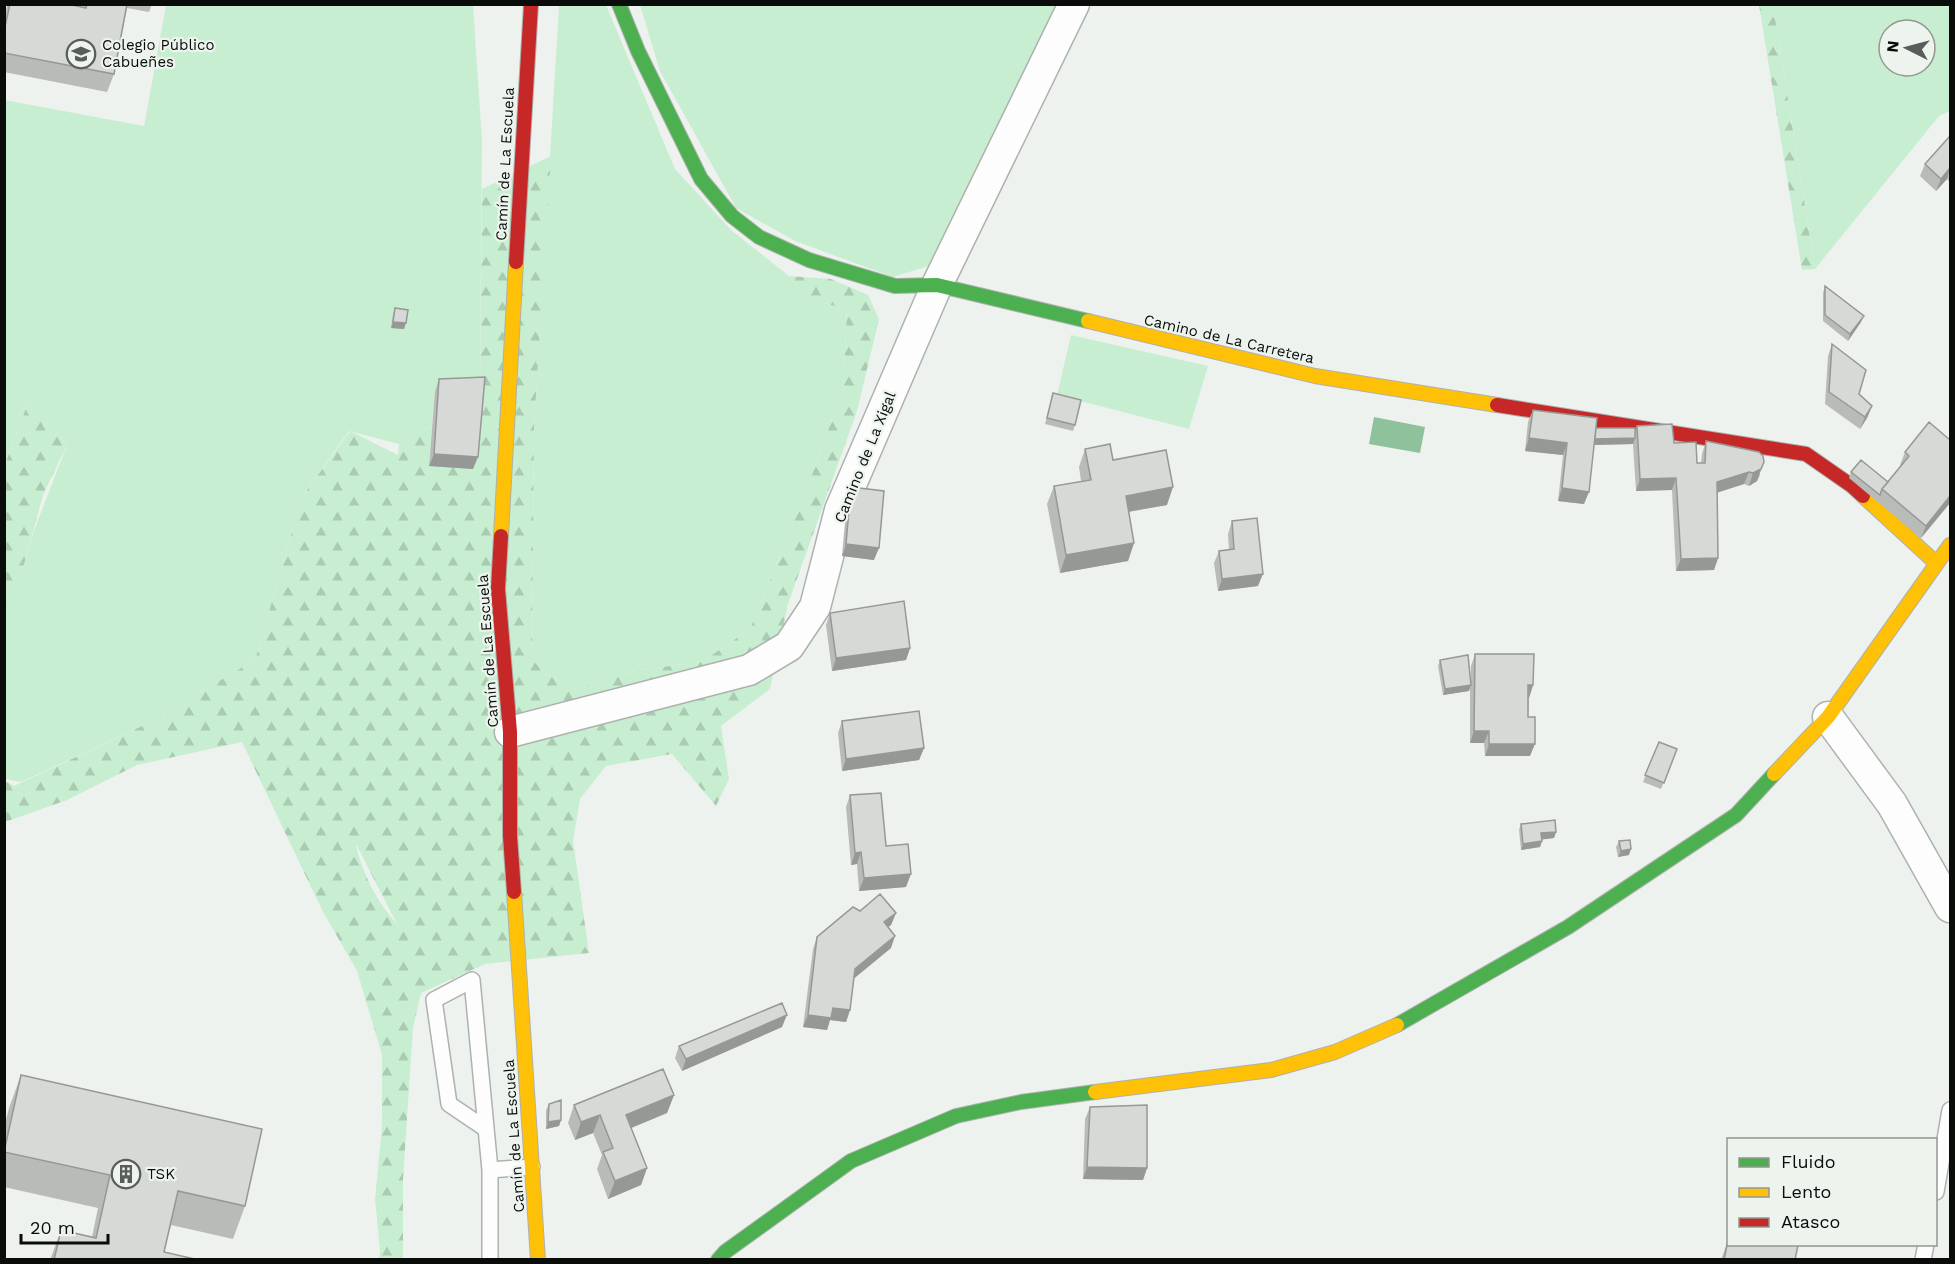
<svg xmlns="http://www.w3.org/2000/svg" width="1955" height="1264" font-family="'Work Sans',sans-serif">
<defs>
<pattern id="forest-firs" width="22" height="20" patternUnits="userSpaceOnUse" patternTransform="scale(1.5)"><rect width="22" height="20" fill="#c8eed1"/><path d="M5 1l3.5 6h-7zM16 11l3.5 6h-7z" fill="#aacbb2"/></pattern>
</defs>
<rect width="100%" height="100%" fill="#eef2ee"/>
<!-- grass -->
<path fill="#c8eed1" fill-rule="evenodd" d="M166,5H473L482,141L480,389L435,391L432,425L399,444L349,431L302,497L255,660L142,726L21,782L5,779V607L22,572L33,533L67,445L43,414L29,400L7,459L5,471L4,100L144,126Z
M559,5H606L675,169L731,230L789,276L807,299L847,309L843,389L804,497L750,629L703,661L635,671L576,689L544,673L532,660L534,426Z
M640,5H1063L932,265L893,277L795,241L736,208L660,71Z
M1773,5H1950V111L1939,116L1815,269ZM1889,30H1925V66H1889Z
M1071,335L1208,366L1189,429L1057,395Z"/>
<!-- forest -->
<path fill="url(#forest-firs)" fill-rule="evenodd" d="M1759,5H1773L1815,269L1802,270Z
M551,156L534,426L532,659L544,673L576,689L635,671L703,661L750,629L804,497L843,389L847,309L807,299L789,276L831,279L868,295L879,319L857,411L788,604L770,689L721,726L729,779L716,806L672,754L606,766L580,799L573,841L589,953L485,964L421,993L413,1028L403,1179V1259H379L380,1251L375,1199L382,1126V1055L357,971L322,910L242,742L137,765L67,800L5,822L4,780L14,786L142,726L255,660L302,497L350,431L398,455L399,444L432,425L429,466L480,389L482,189ZM356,846H357L397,924C377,902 363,875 356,846Z
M29,400L43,414L67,445L43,495L22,572L5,607V471L7,459Z"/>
<!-- water -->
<path fill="#8ec29c" d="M1374,417L1425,427L1420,453L1369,444Z"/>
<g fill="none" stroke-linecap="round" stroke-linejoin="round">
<!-- lane casing -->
<g stroke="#aeb1ae" stroke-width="18">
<path id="lane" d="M486,1129L449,1104L434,1000L472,980L490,1170
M1936,1192L1950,1110
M490,1260V1170L532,1167
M1923,1260L1926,1244"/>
</g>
<!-- street casing -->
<g stroke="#aeb1ae" stroke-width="33">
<path id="street" d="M1828,717L1892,804L1950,907
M510,732L749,670L789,646L815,607L840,510L937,285L1074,4"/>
</g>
<!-- fast casing -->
<g stroke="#aeb1ae" stroke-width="16">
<path id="fast" d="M619,4L638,51L701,179L732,216L759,237L809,260L895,286L937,285L1088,321
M1397,1025L1568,927L1736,815L1774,774
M718,1260L725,1252L851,1161L956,1116L1021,1102L1095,1092"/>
</g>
<!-- slow casing -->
<g stroke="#aeb1ae" stroke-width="16">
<path id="slow" d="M1088,321L1315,376L1497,405
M1863,496L1936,563
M501,536L516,262
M1774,774L1828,717L1950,545
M514,892L538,1260
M1095,1092L1271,1070L1335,1052L1397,1025"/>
</g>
<!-- jam casing -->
<g stroke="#aeb1ae" stroke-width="16">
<path id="jam" d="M516,262L531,4
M1497,405L1806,454L1852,486L1863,496
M501,536L498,589L510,732V836L514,892"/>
</g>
<!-- lane -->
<use href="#lane" stroke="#fcfdfc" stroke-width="15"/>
<!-- street -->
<use href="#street" stroke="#fcfdfc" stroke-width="30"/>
<!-- fast -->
<use href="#fast" stroke="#4caf50" stroke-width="14"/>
<!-- slow -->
<use href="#slow" stroke="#ffc107" stroke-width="14"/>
<!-- jam -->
<use href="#jam" stroke="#c62828" stroke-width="14"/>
</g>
<!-- wall -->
<path fill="#b8bbb8" d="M8,4H68L83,7L84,4H152L149,12L127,8L114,74L107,92L4,72V15Z
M1950,136V182L1947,179L1936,191L1920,176L1925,164Z
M1825,286L1861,322L1848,341L1823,321V293Z
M395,308L404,329L391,328L393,314Z
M1832,344L1859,394L1872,406L1867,418L1860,429L1825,404L1828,356Z
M439,379L473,469L429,466L435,391Z
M1053,393L1075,425L1073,431L1045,424Z
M1533,410L1596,428L1635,431L1637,426L1674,443L1697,463H1701L1702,454L1706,441L1760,475L1757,481L1749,486L1744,484L1717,493L1718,558L1714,570L1676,571L1672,490L1636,491L1633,444L1594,445L1584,504L1558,501L1563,455L1525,451L1528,422Z
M1929,422L1950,503L1921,538L1849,478L1851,472L1888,482L1901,465H1900L1905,452Z
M1085,449L1113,460L1167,505L1129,512L1134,543L1128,561L1060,573L1047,504L1054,486L1081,481L1079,467Z
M851,487L874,560L842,556L847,499Z
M1232,521L1258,586L1218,591L1214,563L1219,551L1229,550L1228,534Z
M830,613L910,648L906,660L832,671L826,625Z
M1475,654L1533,685L1529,698L1528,717L1530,756H1485L1484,743H1470V687L1469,691L1443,695L1438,666L1440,660L1471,679V666Z
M842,721L924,748L919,760L842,771L838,733Z
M1659,742L1677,749L1661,789L1643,782Z
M850,795L886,846L906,887L859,891L857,864L851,865L846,807Z
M1521,824L1556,832L1554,838L1542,839V841L1540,847L1521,850L1519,830Z
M1619,841L1629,855L1618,857L1616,847Z
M860,911L896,913L891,925L888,927L891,948L854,978L850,1010L846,1022L830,1020L827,1030L803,1027L813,949L817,937Z
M782,1027L682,1071L675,1058L679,1046Z
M21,1075L245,1206L233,1239L171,1225L164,1252L199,1260H50L61,1230L92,1237L98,1208L4,1187V1128L9,1108Z
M674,1095L667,1113L631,1128L647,1168L641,1185L608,1199L597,1169L602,1155L593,1133L575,1140L568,1123L574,1105Z
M549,1104L561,1120L559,1126L546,1129V1110Z
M1090,1107L1147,1168L1143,1180L1083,1179L1085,1119Z
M1728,1240L1795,1260H1721Z"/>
<!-- shaded-wall -->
<path fill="#969896" d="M1950,168L1947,179L1936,191L1941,179Z
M1864,316L1861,322L1848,341L1850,334Z
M393,322L406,323L404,329L391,328Z
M1872,406L1867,418L1860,429L1865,417Z
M1529,438L1567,443L1563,455L1525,451Z
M1635,438L1633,444L1591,445L1594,439Z
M434,454L478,457L473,469L429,466Z
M1764,462L1757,481L1749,486L1753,473Z
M1749,472L1744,484L1712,494L1717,482Z
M1676,478L1672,490L1636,491L1640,479Z
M1173,487L1167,505L1120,513L1126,496Z
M1562,488L1589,492L1584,504L1558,501Z
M1950,496V503L1921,538L1926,526Z
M1134,543L1128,561L1060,573L1066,555Z
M846,544L879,548L874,560L842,556Z
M1718,558L1714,570L1676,571L1681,559Z
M1263,574L1258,586L1218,591L1222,579Z
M910,648L906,660L832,671L836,658Z
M1471,685L1469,691L1443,695L1445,689Z
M1528,685H1533L1529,698Z
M1474,731H1489L1484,743H1470Z
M1489,744H1535L1530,756H1485Z
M924,748L919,760L842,771L846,759Z
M1556,832L1554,838L1539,840L1541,833Z
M1542,841L1540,847L1521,850L1523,844Z
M1631,849L1629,855L1618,857L1621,851Z
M861,852L857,864L851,865L855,853Z
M911,874L906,887L859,891L864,878Z
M896,913L891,925L879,934L884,922Z
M895,936L891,948L851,981L855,969Z
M833,1008L850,1010L846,1022L830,1020L827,1030L803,1027L808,1015Z
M787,1015L782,1027L682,1071L686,1059Z
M674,1095L667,1113L619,1133L626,1115Z
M600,1115L593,1133L575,1140L581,1122Z
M561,1120L559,1126L546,1129L548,1122Z
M1087,1167L1147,1168L1143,1180L1083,1179Z
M647,1168L641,1185L608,1199L615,1181Z"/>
<!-- building -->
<path fill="#d6d9d6" stroke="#969896" stroke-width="1.5" d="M10,4H68L86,8L87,4H127L114,74L4,53V31Z
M1950,136V168L1941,179L1925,164Z
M1825,286L1864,316L1850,334L1825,315Z
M395,308L408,310L406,323L393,322Z
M1832,344L1866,370L1859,394L1872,406L1865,417L1829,392Z
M485,377L478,457L434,454L439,379Z
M1053,393L1081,400L1075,425L1047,418Z
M1533,410L1597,418L1589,492L1562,488L1567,443L1529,438Z
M1929,422L1950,440V496L1926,526L1882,489L1909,456L1905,452Z
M1672,424L1674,443L1696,442L1697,463H1705L1706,441L1759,452L1763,456L1764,462L1761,469L1753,473L1749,472L1717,482L1718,558L1681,559L1676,478L1640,479L1637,426Z
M1596,428H1635V438L1595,439Z
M1110,444L1113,460L1166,450L1173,487L1126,496L1134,543L1066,555L1054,486L1091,480L1085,449Z
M1861,460L1888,482L1882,489L1880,495L1851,472Z
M851,487L884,491L879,548L846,544Z
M1257,518L1263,574L1222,579L1219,551L1234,549L1232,521Z
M904,601L910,648L836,658L830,613Z
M1475,654H1534L1533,685H1528V717H1535V744H1489V731H1474Z
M1468,655L1471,685L1445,689L1440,660Z
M919,711L924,748L846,759L842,721Z
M1659,742L1677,749L1664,783L1645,775Z
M881,793L886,846L908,844L911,874L864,878L861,852L855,853L850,795Z
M1555,820L1556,832L1541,833L1542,841L1523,844L1521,824Z
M1630,840L1631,849L1621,851L1619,841Z
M880,894L896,913L884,922L895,936L855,969L850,1010L833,1008L831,1018L808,1015L817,937L853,907L860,911Z
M782,1003L787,1015L686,1059L679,1046Z
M663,1069L674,1095L626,1115L647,1168L615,1181L603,1152L613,1148L600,1115L581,1122L574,1105Z
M21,1075L262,1129L245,1206L178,1191L164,1252L199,1260H54L61,1230L96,1238L110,1175L4,1152Z
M561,1100V1120L548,1122L549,1104Z
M1147,1105V1168L1087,1167L1090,1107Z
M1728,1240V1245H1798L1795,1260H1724Z"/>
<!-- icons -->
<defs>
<g id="school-ring" transform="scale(1.5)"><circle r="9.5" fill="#ecf4ed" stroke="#5a5c5a" stroke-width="1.5"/><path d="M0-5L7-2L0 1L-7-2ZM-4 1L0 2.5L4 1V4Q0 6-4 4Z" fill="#5a5c5a"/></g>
<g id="building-ring" transform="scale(1.5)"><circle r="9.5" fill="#ecf4ed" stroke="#5a5c5a" stroke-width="1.5"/><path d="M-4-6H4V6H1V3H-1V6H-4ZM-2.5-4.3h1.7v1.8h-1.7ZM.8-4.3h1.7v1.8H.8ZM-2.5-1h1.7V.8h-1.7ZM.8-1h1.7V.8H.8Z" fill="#5a5c5a"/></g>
</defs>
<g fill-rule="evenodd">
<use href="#school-ring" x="81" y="54"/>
<use href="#building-ring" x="126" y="1174"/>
</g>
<g text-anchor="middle" stroke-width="4.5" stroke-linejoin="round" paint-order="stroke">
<!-- poi labels -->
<g font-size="15" fill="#0a0c0a" stroke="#ecf4ed" text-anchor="start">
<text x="102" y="50">Colegio Público<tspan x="102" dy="17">Cabueñes</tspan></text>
<text x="147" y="1179">TSK</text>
</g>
<!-- street labels -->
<g font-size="15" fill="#0a0c0a" stroke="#ecf4ed">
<text transform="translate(505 164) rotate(-87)" y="5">Camín de La Escuela</text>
<text transform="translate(1229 339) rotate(13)" y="5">Camino de La Carretera</text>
<text transform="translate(865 457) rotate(-68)" y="5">Camino de La Xigal</text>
<text transform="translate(488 651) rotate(-94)" y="5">Camín de La Escuela</text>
<text transform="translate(514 1136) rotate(-94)" y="5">Camín de La Escuela</text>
</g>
</g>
<!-- border -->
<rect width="1955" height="1264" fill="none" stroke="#0a0c0a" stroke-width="12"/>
<!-- legend -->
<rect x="1727" y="1138" width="210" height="108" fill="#ecf4ed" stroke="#929792" stroke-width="1.5"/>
<rect x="1739" y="1158" width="30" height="9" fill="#4caf50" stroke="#929792" stroke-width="1.5"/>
<text x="1781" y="1168" font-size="18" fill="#0a0c0a">Fluido</text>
<rect x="1739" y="1188" width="30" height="9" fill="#ffc107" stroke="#929792" stroke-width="1.5"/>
<text x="1781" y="1198" font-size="18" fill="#0a0c0a">Lento</text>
<rect x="1739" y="1218" width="30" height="9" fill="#c62828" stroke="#929792" stroke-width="1.5"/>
<text x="1781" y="1228" font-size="18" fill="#0a0c0a">Atasco</text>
<!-- north arrow -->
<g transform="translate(1907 48) rotate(276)"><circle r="28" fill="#ecf4ed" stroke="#929792" stroke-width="1.5"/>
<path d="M0-4.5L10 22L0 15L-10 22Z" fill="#5a5c5a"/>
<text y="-9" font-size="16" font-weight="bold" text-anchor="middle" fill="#0a0c0a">N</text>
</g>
<!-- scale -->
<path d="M21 1234v9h87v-9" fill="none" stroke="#0a0c0a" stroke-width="3"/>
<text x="30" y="1234" font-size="18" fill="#0a0c0a" stroke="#ecf4ed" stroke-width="4.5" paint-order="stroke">20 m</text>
</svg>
